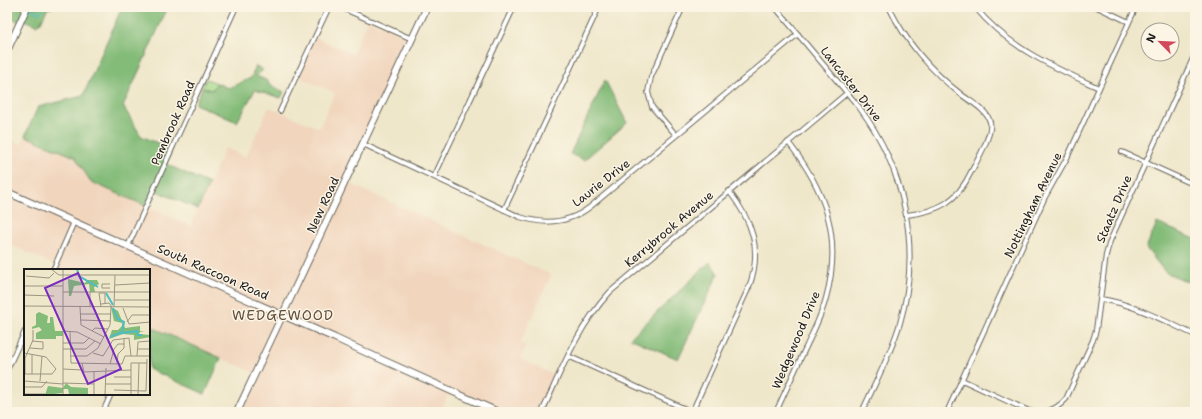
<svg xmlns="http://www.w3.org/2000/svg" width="1202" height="419" font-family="'Shantell Sans',sans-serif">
<rect width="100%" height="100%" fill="#fcf5e5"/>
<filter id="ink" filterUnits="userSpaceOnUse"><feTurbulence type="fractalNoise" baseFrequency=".025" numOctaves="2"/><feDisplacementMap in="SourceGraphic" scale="8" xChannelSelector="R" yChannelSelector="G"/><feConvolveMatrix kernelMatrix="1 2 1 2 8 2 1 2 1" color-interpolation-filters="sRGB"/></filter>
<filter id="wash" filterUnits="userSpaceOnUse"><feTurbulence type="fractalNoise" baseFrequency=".012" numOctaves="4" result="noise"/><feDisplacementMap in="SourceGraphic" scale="16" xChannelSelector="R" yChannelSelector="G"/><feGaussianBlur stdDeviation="0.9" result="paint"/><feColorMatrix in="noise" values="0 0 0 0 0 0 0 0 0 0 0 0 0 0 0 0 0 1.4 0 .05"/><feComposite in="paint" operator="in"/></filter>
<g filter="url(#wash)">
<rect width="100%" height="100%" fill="#efe7ca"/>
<!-- built -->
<path fill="#f1d5bd" d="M368,19L412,39L346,182L551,275L520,343L526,346L520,359L558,377L542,412H493L450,391L440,412H237L255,373L149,326V270H53L55,265L7,243V137L21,144L25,136L75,157L91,182L191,226L225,148L246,157L269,107L319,128L335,93L297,76L315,37L352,54Z"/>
<!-- green -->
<path fill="#a4db8d" stroke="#607c54" d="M206,79L217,83L212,90L202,88Z"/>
<!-- forest -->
<path fill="#83bb78" stroke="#506c4a" d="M7,7H54L47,9L41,22L36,25L22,19L20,22L7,16Z
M122,7H168L123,106L141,136L172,149L166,164L209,184L198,209L154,190L146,206L91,182L75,157L25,136L38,107L83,96Z
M256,66L263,70L256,76L266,80L270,85L284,92L281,98L255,90L237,122L195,104L202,88L212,90L217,83L228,88L251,78Z
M605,80L627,123L584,160L570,154Z
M1157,223L1195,239V285L1165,272L1146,248Z
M710,262L718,274L678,359L630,338Z
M149,326L221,358L205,394L149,369Z"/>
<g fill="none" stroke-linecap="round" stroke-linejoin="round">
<!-- stream -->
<path stroke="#4dbcc3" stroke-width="1.5" d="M29,8L39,13L44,7"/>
</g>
</g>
<g filter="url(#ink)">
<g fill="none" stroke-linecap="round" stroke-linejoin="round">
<!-- street casing -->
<g stroke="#666359" stroke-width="6">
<path id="street" d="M340,7L412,39
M775,7L859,107C905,169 922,248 900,323C891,354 875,383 862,412
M889,7C905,41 932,72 962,95C971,102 987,110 990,122C993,134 977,161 971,172C957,202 939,211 907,215
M975,7C1007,47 1053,67 1099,88
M1097,7L1129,22
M280,111L329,7
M676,135L652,107L648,92L651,77L683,7
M363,144L520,217C545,225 568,224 590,207L798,34
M1122,152L1195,185
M434,177L514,7
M504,210L599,7
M128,246L236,7
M53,270L74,222
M1101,299C1134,304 1164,321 1195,335
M568,356L692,412
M7,370L25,331
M962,380L1029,411L1033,412
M103,412L111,394
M542,412C562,369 577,328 610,292L847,93
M692,412L749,287C763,249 752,221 729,191
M776,412C786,390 796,368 807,345C814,330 822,314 826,298C843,237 825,189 788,142
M947,412L1045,197L1068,156L1136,7
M1044,412C1053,410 1060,406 1066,399L1093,340L1096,330L1106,255L1110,241L1195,54"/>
</g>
<!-- secondary casing -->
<g stroke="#666359" stroke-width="8">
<path id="secondary" d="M7,51L27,7
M7,192L264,307L335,338L365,352L498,412
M237,412L427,7"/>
</g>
<!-- street -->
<use href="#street" stroke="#fff" stroke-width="4"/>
<!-- secondary -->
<use href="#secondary" stroke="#fff" stroke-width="6"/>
</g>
</g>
<g text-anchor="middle" stroke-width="3" stroke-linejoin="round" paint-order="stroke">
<!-- street labels -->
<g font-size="12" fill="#1c1c1c" stroke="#fcf5e5">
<text transform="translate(851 84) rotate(52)" y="4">Lancaster Drive</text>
<text transform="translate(173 123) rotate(-66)" y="4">Pembrook Road</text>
<text transform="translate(601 183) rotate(-38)" y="4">Laurie Drive</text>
<text transform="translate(323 205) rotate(-65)" y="4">New Road</text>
<text transform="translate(1033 205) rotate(-64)" y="4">Nottingham Avenue</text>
<text transform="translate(1114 209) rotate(-67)" y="4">Staatz Drive</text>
<text transform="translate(669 229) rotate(-40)" y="4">Kerrybrook Avenue</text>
<text transform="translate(213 272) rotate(24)" y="4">South Raccoon Road</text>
<text transform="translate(796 340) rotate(-67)" y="4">Wedgewood Drive</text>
</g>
<!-- quarter labels -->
<g font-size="14" letter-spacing="1" fill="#614f3d" stroke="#fcf5e5">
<text x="283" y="320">WEDGEWOOD</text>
</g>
</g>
<!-- overview -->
<g transform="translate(24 269)">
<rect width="126" height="126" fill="#efe7ca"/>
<path d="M44,10L61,14L63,11H73L75,15L70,18L71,23H66L65,15L50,17L47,27H45ZM87,38L94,42L101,59L116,57V62L120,63H116L115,65L126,66V68L110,71V66L99,65L85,70L88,61H94L98,57V54L90,52ZM15,43L24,47L23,54H26V48H29L31,62H39V67H32V70H12V64L18,61L15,58L8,60V58L12,56V45ZM42,114L47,118L64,119V126L45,125L44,120H39V124L21,126L24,117L39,119Z" fill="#83bb78"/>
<path fill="none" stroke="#4dbcc3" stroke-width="2" d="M53,0L55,7L74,18M82,24L89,36M89,39L93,49L100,53L98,64L113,62L114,66H118M86,68L98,63"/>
<path fill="none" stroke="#9b9684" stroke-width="1" d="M27,0L35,6H126M2,7L25,9L30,4M86,15H78V19H86M91,16L126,14M0,17H39M39,23H126M0,26L30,27M91,31H126M77,35L85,34L88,38M0,37L126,38M56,38L57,56L80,68M66,38V23M77,38L75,24H81V34M90,38L91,6M99,39L105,55L126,53M56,45H87M56,51L87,52M103,53L108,46H126M39,62L53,63L77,75M46,62L47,94L98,95L101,87H126M68,62L71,59L84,60M39,74H60L65,69M6,79L19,80V73L8,72M39,80H62L71,72M113,80H126M0,84L22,88L32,100M69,84L79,87L89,71L105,69L107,87M46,87H63L74,79L86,56L87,38M113,87L114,73L126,72M58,94L60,103L107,101M93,94L94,85L100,79V69M86,95L90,80L94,75H100M39,100L58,101M70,102V126M0,105H28L32,100M1,105V89L9,71V61M8,105V86M90,108H107M0,112L39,115M16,112L18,87M39,114L70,115M82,115H107M0,118H18L23,112M90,121L122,122L123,90M0,125H21M39,126V0M81,126L82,99M107,126V94H123M114,126L115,94"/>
<path fill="#7b2cbf" fill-opacity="0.15" stroke="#7b2cbf" stroke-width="2" d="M54,4L97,100L64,115L21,19Z"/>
<rect width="126" height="126" fill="none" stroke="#1c1c1c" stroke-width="2"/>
</g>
<!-- margin -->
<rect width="1202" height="419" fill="none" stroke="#fcf5e5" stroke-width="24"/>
<!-- north arrow -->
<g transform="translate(1160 42) rotate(294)"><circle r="19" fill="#fcf5e5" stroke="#a29e95"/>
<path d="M0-3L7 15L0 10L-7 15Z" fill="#d1495b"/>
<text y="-6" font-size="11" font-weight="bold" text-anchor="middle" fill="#1c1c1c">N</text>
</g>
</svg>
